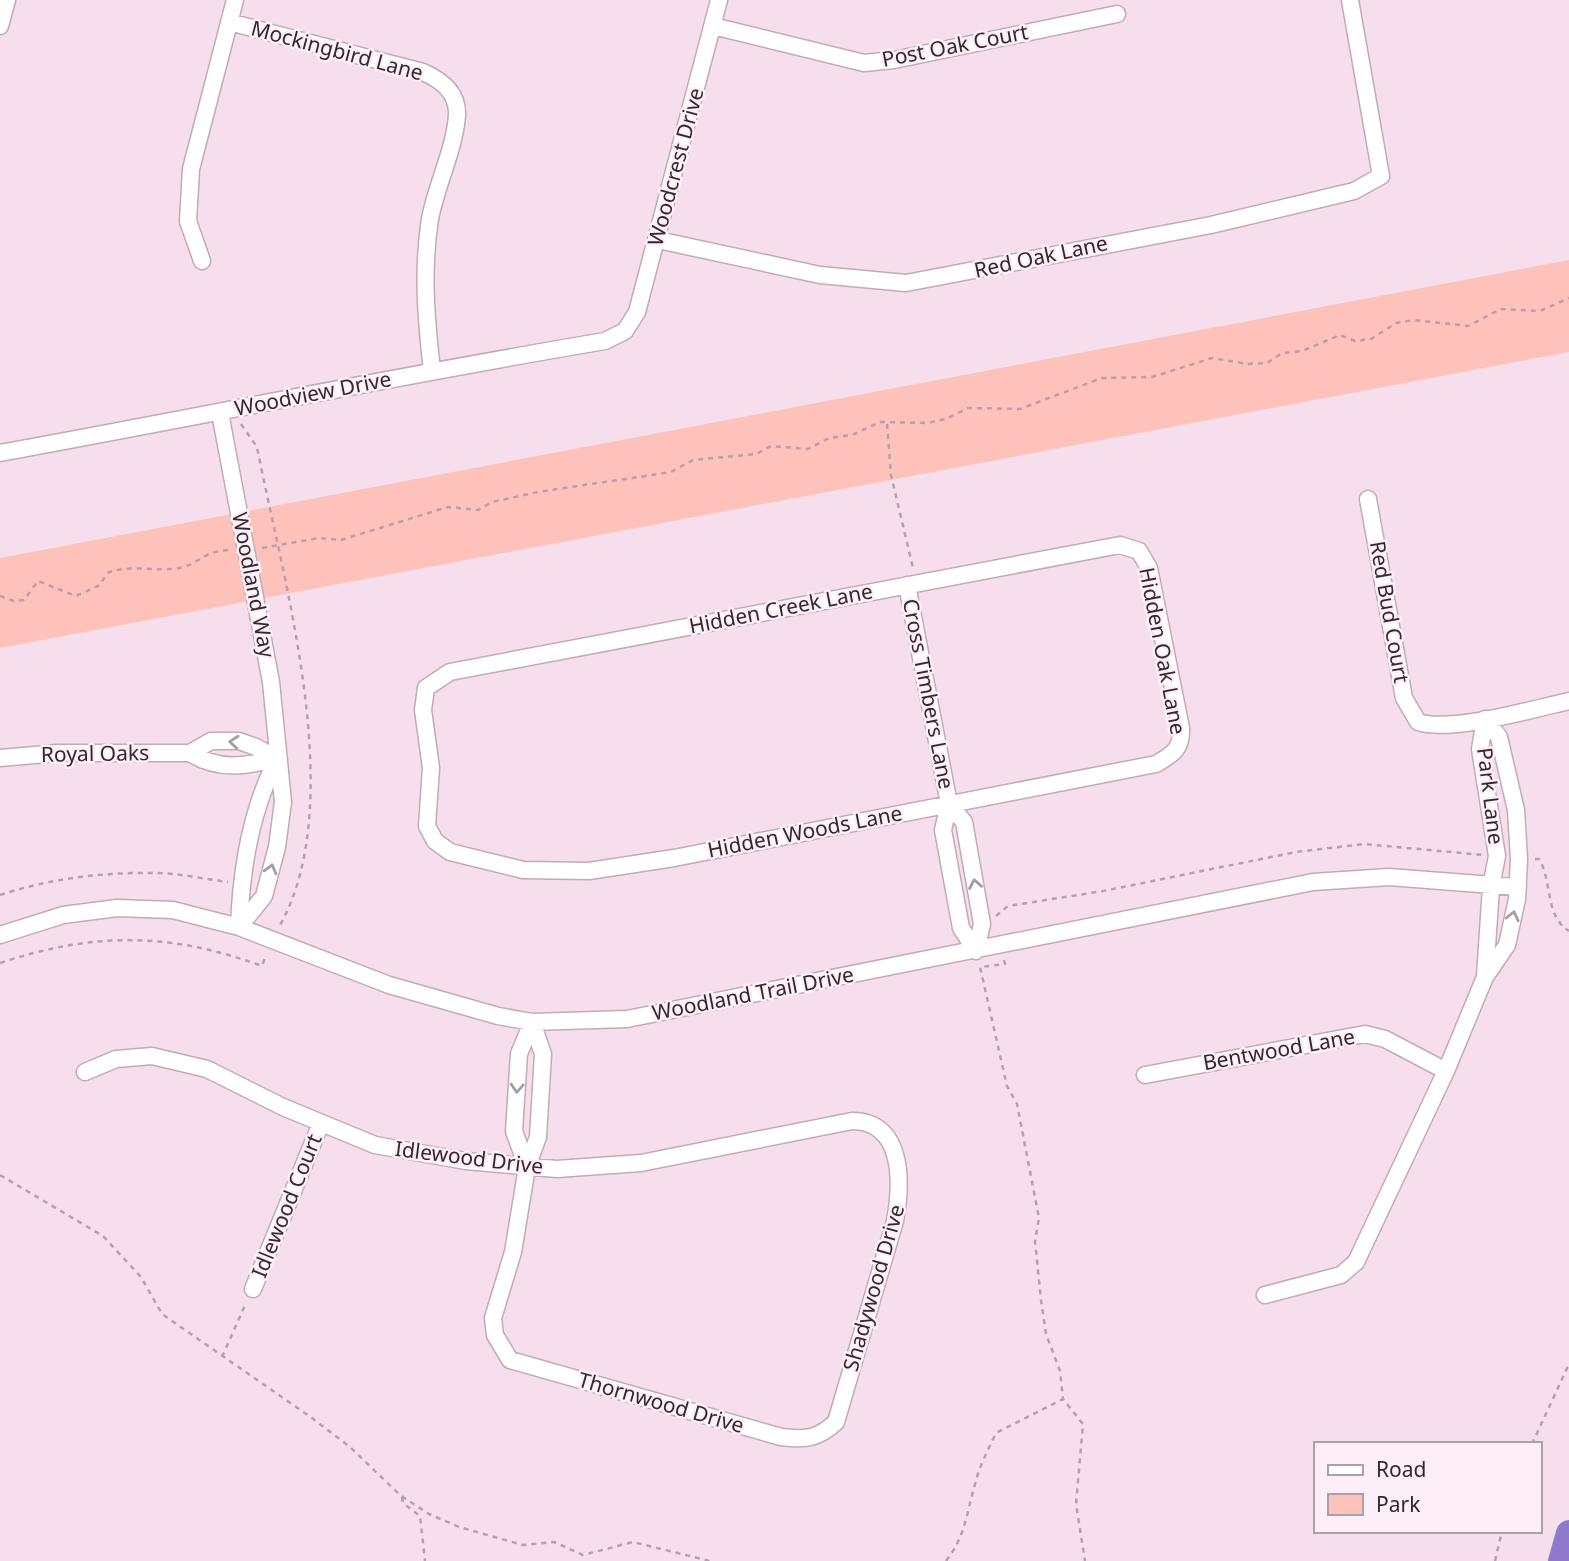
<svg xmlns="http://www.w3.org/2000/svg" width="1569" height="1561" font-family="'Noto Sans',sans-serif">
<rect width="100%" height="100%" fill="#f7deed"/>
<!-- green -->
<path fill="#fec2ba" d="M1569,260V352L0,648V558Z"/>
<g fill="none" stroke-linecap="round" stroke-linejoin="round">
<!-- river -->
<path stroke="#8f7acf" stroke-width="26" d="M1561,1561L1569,1533"/>
<!-- minor casing -->
<g stroke="#c2aab9" stroke-width="19">
<path id="minor" d="M229,22L423,72C441,80 458,92 457,115C455,148 436,186 430,219C422,270 426,319 432,370
M0,26L7,0
M713,26L864,63L894,60L1117,14
M658,240L820,275L906,283L1211,225L1354,191L1381,176L1350,0
M202,261L188,221L191,169L235,0
M220,413L271,682L283,802L277,847L264,896L239,927
M0,453C202,416 402,375 605,341L625,331L637,312L719,0
M1368,499L1404,698L1418,722C1452,733 1532,709 1569,701
M1120,545L1139,551L1149,568L1181,728C1182,749 1173,754 1156,764L674,858L589,871L523,870L450,852L435,841L427,826L431,768L423,710L426,688L450,672Z
M907,585L949,804L943,830L961,928L976,951
M190,753C218,771 245,766 277,759
M0,758L58,753H190L211,741H239L256,747L277,759
M949,804L964,822L982,924L976,951
M239,927C241,870 251,810 277,759
M0,935L63,915L117,908L173,910L239,927L389,985L498,1016L532,1022L627,1019L1313,882L1389,877L1518,887
M1485,976L1491,887L1497,856L1480,749L1485,719
M85,1072L116,1059L152,1056L207,1069L283,1107L375,1145L466,1161L557,1169L641,1163L852,1121C904,1121 902,1183 895,1221L836,1422C818,1439 805,1440 781,1437L510,1360L495,1335L493,1318L513,1252L527,1167L538,1137L543,1054L532,1022
M1145,1075L1365,1034L1385,1039L1446,1071
M527,1167L514,1131L519,1054L532,1022
M253,1289L321,1123
M1265,1295L1341,1275L1356,1262L1446,1071L1485,977L1507,945L1517,899L1519,859L1516,810L1499,737L1485,719"/>
</g>
<!-- path -->
<path stroke="#b4a1ad" stroke-width="2.5" stroke-dasharray="5 5" stroke-linecap="butt" d="M241,424L257,447C283,581 350,803 279,927
M887,424L891,475L913,568
M262,548L319,538L341,540L448,507L478,510L492,502L538,492L671,472L693,460L756,454L771,446L808,449L829,438L852,435L880,422L927,423L946,419L968,408L1020,409L1102,378L1152,377L1212,358L1248,364L1267,363L1282,353L1302,351L1340,335L1355,341L1371,339L1396,323L1414,320L1468,326L1501,309L1540,311L1569,298
M0,596L14,601L24,600L38,581L76,596L100,585L107,573C130,564 155,572 179,568C198,565 204,550 231,550
M1535,859H1539C1553,882 1544,915 1569,931
M0,895C48,879 103,872 154,873C178,873 204,879 228,882
M996,916L1008,906L1103,891L1296,852L1364,844L1483,855
M1004,960L1005,964L980,967L1007,1086L1017,1104L1039,1218L1035,1241L1041,1300L1046,1334L1060,1371L1063,1399
M0,963C94,932 169,932 262,966L266,955
M0,1175L103,1236L141,1277L162,1314L312,1418L350,1447L400,1495L429,1514L459,1527L523,1545L554,1542L583,1555L633,1542L710,1561
M222,1357L246,1303
M1532,1444L1569,1364
M402,1497L403,1503L420,1516L425,1561
M946,1561C966,1535 966,1515 975,1484C979,1467 988,1450 996,1433L1063,1399L1083,1424L1076,1504L1085,1561
M1495,1561L1502,1531"/>
<!-- minor -->
<use href="#minor" stroke="#fff" stroke-width="16"/>
</g>
<!-- one-way arrows -->
<defs><path id="oneway-chevron" d="M-2-3.5L2.5 0L-2 3.5" fill="none" stroke-width="1.6" stroke-linecap="round" stroke-linejoin="round" transform="scale(1.75)"/></defs>
<g stroke="#a39fa1">
<use href="#oneway-chevron" transform="translate(234 742) rotate(-175)"/>
<use href="#oneway-chevron" transform="translate(271 869) rotate(-75)"/>
<use href="#oneway-chevron" transform="translate(975 884) rotate(-100)"/>
<use href="#oneway-chevron" transform="translate(1513 916) rotate(-77)"/>
<use href="#oneway-chevron" transform="translate(517 1088) rotate(94)"/>
</g>
<g text-anchor="middle" stroke-width="5" stroke-linejoin="round" paint-order="stroke">
<!-- street labels -->
<g font-size="21" fill="#32292f" stroke="#feeef8">
<text transform="translate(955 46) rotate(-11)" y="7">Post Oak Court</text>
<text transform="translate(337 51) rotate(15)" y="7">Mockingbird Lane</text>
<text transform="translate(676 167) rotate(-75)" y="7">Woodcrest Drive</text>
<text transform="translate(1041 257) rotate(-12)" y="7">Red Oak Lane</text>
<text transform="translate(313 394) rotate(-11)" y="7">Woodview Drive</text>
<text transform="translate(253 585) rotate(79)" y="7">Woodland Way</text>
<text transform="translate(781 609) rotate(-11)" y="7">Hidden Creek Lane</text>
<text transform="translate(1389 612) rotate(80)" y="7">Red Bud Court</text>
<text transform="translate(1162 651) rotate(79)" y="7">Hidden Oak Lane</text>
<text transform="translate(928 694) rotate(79)" y="7">Cross Timbers Lane</text>
<text transform="translate(95 754) rotate(-1)" y="7">Royal Oaks</text>
<text transform="translate(1490 796) rotate(83)" y="7">Park Lane</text>
<text transform="translate(805 832) rotate(-11)" y="7">Hidden Woods Lane</text>
<text transform="translate(753 994) rotate(-11)" y="7">Woodland Trail Drive</text>
<text transform="translate(1279 1050) rotate(-10)" y="7">Bentwood Lane</text>
<text transform="translate(469 1158) rotate(7)" y="7">Idlewood Drive</text>
<text transform="translate(287 1206) rotate(-68)" y="7">Idlewood Court</text>
<text transform="translate(874 1288) rotate(-74)" y="7">Shadywood Drive</text>
<text transform="translate(661 1403) rotate(16)" y="7">Thornwood Drive</text>
</g>
</g>
<!-- legend -->
<rect x="1314" y="1442" width="228" height="91" fill="#feeef8" stroke="#ac9fa8" stroke-width="2"/>
<rect x="1328" y="1465" width="35" height="10" fill="#ffffff" stroke="#ac9fa8" stroke-width="2"/>
<text x="1376" y="1477" font-size="21" fill="#32292f">Road</text>
<rect x="1328" y="1494" width="35" height="21" fill="#fec2ba" stroke="#ac9fa8" stroke-width="2"/>
<text x="1376" y="1512" font-size="21" fill="#32292f">Park</text>
</svg>
